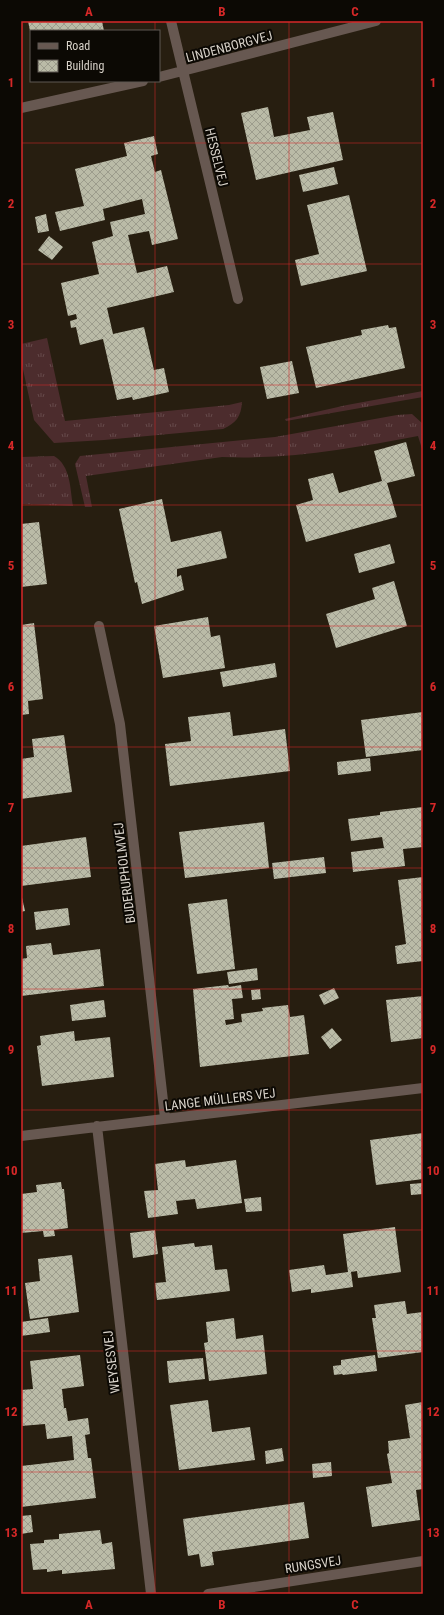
<svg xmlns="http://www.w3.org/2000/svg" width="444" height="1615" font-family="'Roboto Condensed',sans-serif">
<defs>
<pattern id="grass-tufts" width="24" height="20" patternUnits="userSpaceOnUse"><rect width="24" height="20" fill="#4c2c2d"/><path d="M3 7l-1-3M5 7V3M7 7l1-3M15 17l-1-3M17 17v-4M19 17l1-3" fill="none" stroke="#654a4a"/></pattern>
<pattern id="building-cross-hatch" width="8" height="8" patternUnits="userSpaceOnUse"><rect width="8" height="8" fill="#babba7"/><path d="M0 0l8 8M0 8l8-8" fill="none" stroke="#9c9c8c"/></pattern>
</defs>
<rect width="100%" height="100%" fill="#271e10"/>
<!-- grass -->
<path fill="url(#grass-tufts)" d="M47,338L65,421L229,405L242,402C241,417 236,423 223,429L104,440L54,443L34,420L21,360V344Z
M423,391V397L286,421L285,419L347,405Z
M412,414L423,424V452L418,436C354,448 288,460 222,457L86,476L92,507H85L75,464L80,456L275,437L397,415Z
M54,456C71,466 70,489 73,506L21,504V457Z"/>
<!-- building -->
<path fill="url(#building-cross-hatch)" d="M28,21H102L104,31H30Z
M268,107L274,137L310,130L307,117L333,112L343,160L256,180L241,113Z
M154,136L158,154L151,156L155,172L161,170L178,239L152,245L149,231L128,235L137,273L167,266L174,292L107,308L113,334L144,327L154,370L164,368L169,392L133,400L132,397L117,400L103,339L80,345L76,327L71,328L70,321L77,319L76,314L68,316L61,283L99,274L92,242L113,236L110,222L145,214L142,199L103,209L105,220L60,231L55,212L84,206L75,169L127,156L124,143Z
M334,167L338,184L303,192L299,175Z
M349,195L367,271L301,286L295,260L319,254L307,205Z
M46,214L49,231L38,233L35,217Z
M49,236L63,247L52,260L38,250Z
M388,325L389,328L396,327L405,368L316,388L306,347L362,335L361,330Z
M292,361L299,393L267,399L260,367Z
M406,442L415,476L387,483L397,517L306,542L296,505L313,500L308,479L333,473L339,493L382,481L374,451Z
M162,499L171,542L221,531L227,558L177,569V577L181,575L184,590L142,604L137,582L135,583L119,509Z
M39,522L47,584L21,587V524Z
M390,544L395,563L359,573L354,554Z
M394,581L407,626L336,648L326,614L375,599L372,588Z
M208,617L211,637L220,635L225,668L163,678L154,626Z
M34,623L43,699L28,701L29,714L21,715V625Z
M275,663L277,677L223,687L220,672Z
M230,712L233,736L285,729L290,771L170,786L165,744L191,741L188,717Z
M423,712V750L366,757L361,720Z
M64,735L72,792L21,799V759L34,757L32,739Z
M370,758L371,771L338,775L337,762Z
M423,807V847L403,849L405,866L353,872L351,852L384,848L382,837L351,841L348,819L380,815V812Z
M264,822L269,868L185,878L179,832Z
M86,837L91,877L21,886V846Z
M324,857L326,873L274,879L272,863Z
M423,877V961L397,964L395,946L406,944L398,880Z
M21,893L25,911L21,912Z
M227,899L235,969L197,974L188,904Z
M68,908L70,925L36,930L34,912Z
M51,943L53,955L100,949L104,986L21,996V959L27,958L26,946Z
M257,968L258,980L229,984L227,972Z
M228,985L229,987L241,985L243,998L232,999L234,1019L225,1020L226,1025L242,1022L241,1014L263,1011L262,1008L288,1005L290,1017L304,1015L309,1054L200,1067L193,989Z
M334,988L339,998L324,1005L319,995Z
M260,989L261,999L252,1000L251,990Z
M423,996V1038L391,1042L386,1000Z
M104,1000L106,1017L72,1021L70,1005Z
M332,1028L342,1040L330,1049L321,1037Z
M74,1031L75,1041L110,1037L114,1077L42,1086L37,1046L41,1045L40,1036Z
M423,1133V1179L376,1185L370,1140Z
M185,1160L186,1167L236,1160L242,1203L197,1209L195,1199L176,1201L178,1214L148,1218L144,1191L158,1190L155,1164Z
M61,1182L62,1189H64L68,1228L54,1230L55,1236L44,1237L43,1231L21,1233V1194L37,1192L36,1185Z
M423,1183V1194L411,1195L410,1184Z
M261,1197L262,1211L246,1212L244,1199Z
M395,1227L401,1272L358,1278L357,1271L351,1272L353,1287L311,1293V1289L292,1292L289,1270L324,1265L326,1275L348,1272L343,1234Z
M155,1230L158,1254L133,1258L130,1233Z
M194,1243L195,1247L212,1245L215,1270L227,1269L230,1291L157,1300L155,1283L166,1282L162,1247Z
M72,1255L79,1312L30,1319L25,1283L40,1281L38,1259Z
M405,1301L407,1314L423,1312V1352L378,1358L372,1318H376L374,1305Z
M48,1318L50,1332L21,1336V1322Z
M234,1318L236,1339L263,1335L267,1374L209,1381L204,1343L208,1342L206,1322Z
M80,1355L84,1386L62,1389L64,1408H66L68,1421L88,1418L90,1434L85,1435L88,1458H91L96,1498L21,1507V1466L74,1460L72,1436L47,1439L45,1424L21,1426V1390L33,1389L30,1361Z
M375,1355L377,1371L343,1375L342,1374L334,1375L333,1366L341,1365V1360Z
M203,1358L205,1379L169,1383L167,1361Z
M208,1400L212,1432L250,1427L255,1460L179,1470L170,1405Z
M423,1402V1489L416,1490L420,1520L372,1527L366,1487L392,1483L387,1454L389,1453L388,1441L410,1438L405,1405Z
M282,1448L284,1461L266,1464L265,1451Z
M331,1462L332,1476L313,1478L312,1464Z
M304,1502L309,1538L212,1552L214,1565L201,1567L199,1554L188,1556L183,1519Z
M31,1515L33,1532L21,1534V1516Z
M100,1530L102,1544L112,1542L115,1569L62,1574V1570L47,1572V1569L33,1570L30,1544L44,1543V1540L59,1539V1534Z"/>
<g fill="none" stroke-linecap="round" stroke-linejoin="round">
<!-- street -->
<path stroke="#675851" stroke-width="10" d="M171,21L238,299
M159,77L376,21
M21,108L143,81
M99,626L120,724L165,1118
M97,1126L151,1594
M21,1136L423,1088
M208,1594L423,1561"/>
</g>
<!-- grid -->
<path fill="none" stroke="#d62828" stroke-width="1" stroke-opacity="0.55" d="M155,21V31M289,21V1594M155,81V1594M21,143H423M21,264H423M21,385H423M21,505H423M21,626H423M21,747H423M21,868H423M21,989H423M21,1110H423M21,1230H423M21,1351H423M21,1472H423"/>
<g text-anchor="middle" stroke-width="4" stroke-linejoin="round" paint-order="stroke">
<!-- street labels -->
<g font-size="13" fill="#d8d2c9" stroke="#0c0904">
<text transform="translate(229 46) rotate(-15)" y="5">LINDENBORGVEJ</text>
<text transform="translate(217 157) rotate(76)" y="5">HESSELVEJ</text>
<text transform="translate(124 873) rotate(-97)" y="5">BUDERUPHOLMVEJ</text>
<text transform="translate(220 1099) rotate(-7)" y="5">LANGE MÜLLERS VEJ</text>
<text transform="translate(111 1362) rotate(-97)" y="5">WEYSESVEJ</text>
<text transform="translate(313 1564) rotate(-9)" y="5">RUNGSVEJ</text>
</g>
</g>
<!-- border -->
<rect width="444" height="1615" fill="none" stroke="#0c0904" stroke-width="44"/>
<!-- legend -->
<rect x="30" y="30" width="130" height="52" fill="#0c0904" stroke="#5e5953"/>
<rect x="38" y="43" width="20" height="6" fill="#675851" stroke="#5e5953"/>
<text x="66" y="50" font-size="12" fill="#d8d2c9">Road</text>
<rect x="38" y="60" width="20" height="12" fill="url(#building-cross-hatch)" stroke="#5e5953"/>
<text x="66" y="70" font-size="12" fill="#d8d2c9">Building</text>
<rect x="22" y="22" width="400" height="1571" fill="none" stroke="#d62828" stroke-width="1.5"/>
<g font-size="13" text-anchor="middle" font-weight="bold" fill="#d62828">
<text x="89" y="16">A</text>
<text x="222" y="16">B</text>
<text x="355" y="16">C</text>
<text x="11" y="87">1</text>
<text x="433" y="87">1</text>
<text x="11" y="208">2</text>
<text x="433" y="208">2</text>
<text x="11" y="329">3</text>
<text x="433" y="329">3</text>
<text x="11" y="450">4</text>
<text x="433" y="450">4</text>
<text x="11" y="570">5</text>
<text x="433" y="570">5</text>
<text x="11" y="691">6</text>
<text x="433" y="691">6</text>
<text x="11" y="812">7</text>
<text x="433" y="812">7</text>
<text x="11" y="933">8</text>
<text x="433" y="933">8</text>
<text x="11" y="1054">9</text>
<text x="433" y="1054">9</text>
<text x="11" y="1175">10</text>
<text x="433" y="1175">10</text>
<text x="11" y="1295">11</text>
<text x="433" y="1295">11</text>
<text x="11" y="1416">12</text>
<text x="433" y="1416">12</text>
<text x="11" y="1537">13</text>
<text x="433" y="1537">13</text>
<text x="89" y="1609">A</text>
<text x="222" y="1609">B</text>
<text x="355" y="1609">C</text>
</g>
</svg>
